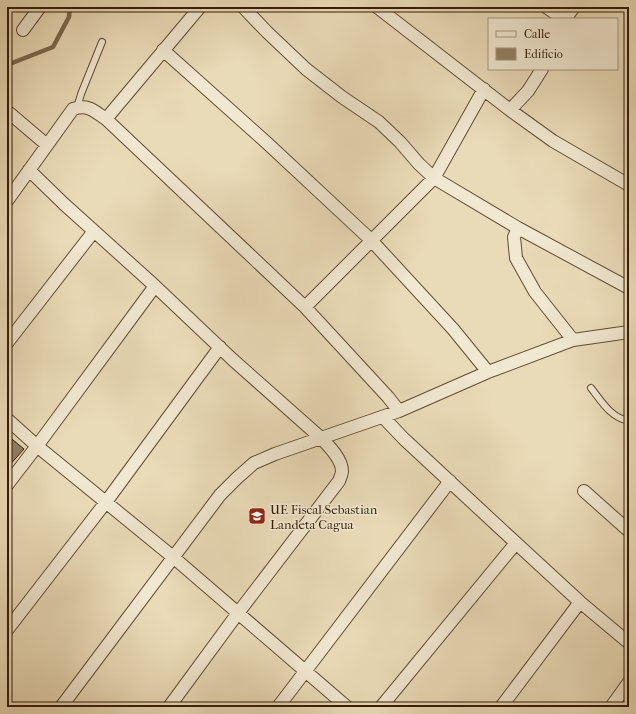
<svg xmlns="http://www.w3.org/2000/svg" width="636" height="714" font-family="'IM FELL French Canon',serif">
<rect width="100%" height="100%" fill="#eadbb8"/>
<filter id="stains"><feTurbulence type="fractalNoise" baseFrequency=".005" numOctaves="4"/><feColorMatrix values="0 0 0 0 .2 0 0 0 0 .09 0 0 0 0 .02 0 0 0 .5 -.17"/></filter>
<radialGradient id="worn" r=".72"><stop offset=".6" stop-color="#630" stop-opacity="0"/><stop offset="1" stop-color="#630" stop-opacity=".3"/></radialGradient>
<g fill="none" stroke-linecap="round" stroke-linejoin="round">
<!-- stream -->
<path stroke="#7c684d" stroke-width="4.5" d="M7,65L53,47L69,17L70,7"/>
</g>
<!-- building -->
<path fill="#927f63" stroke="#331c07" d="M7,435L24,449L7,468Z"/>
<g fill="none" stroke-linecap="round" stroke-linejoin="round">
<!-- lane casing -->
<g stroke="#614c33" stroke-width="8">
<path id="lane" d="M77,108L81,94L102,42
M591,388C602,402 611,418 629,421"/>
</g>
<!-- street casing -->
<g stroke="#614c33" stroke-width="14">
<path id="street" d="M243,7L267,32L306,69L342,97L379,122L400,142L419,164L434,178L518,228L629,288
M377,7L510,110L553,141L629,185
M546,7L564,19
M565,19L574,7
M23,30L40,7
M163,50L267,143L371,240L453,329L488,372
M510,110L528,91L542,69
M7,111L47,145
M106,119L200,7
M29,170L64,204L155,286L232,359L321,438C329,446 342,459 342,471C342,474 340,478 339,481L238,613L169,707
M7,201L73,109C89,104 94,111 106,119L305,307L388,397L399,411
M518,228L514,237L516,258L535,292L573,340
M305,307L434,178L484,89
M7,343L94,231
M383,417L404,439L516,543L580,602L629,643
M7,419L37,446L173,557L347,707
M7,485L37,446L155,286
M584,491L629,531
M7,630L106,502L220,347
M61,707L220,495L237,478L254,463L275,454L399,411L488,372L573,340L629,332
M278,707L450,481
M381,707L516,543
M501,707L580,602
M611,707L629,682"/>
</g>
<!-- lane -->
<use href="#lane" stroke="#f1e8d1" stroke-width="6"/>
<!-- street -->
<use href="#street" stroke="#f1e8d1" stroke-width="12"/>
</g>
<!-- icons -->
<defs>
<g id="school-square" transform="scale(0.9)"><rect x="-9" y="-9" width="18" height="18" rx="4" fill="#8f2418" stroke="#f1e8d1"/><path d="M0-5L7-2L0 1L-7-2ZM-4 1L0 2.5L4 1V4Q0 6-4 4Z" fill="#fff"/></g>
</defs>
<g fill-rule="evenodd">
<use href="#school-square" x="257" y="516"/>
</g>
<g text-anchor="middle" stroke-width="3" stroke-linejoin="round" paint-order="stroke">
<!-- poi labels -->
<g font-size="13" fill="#331c07" stroke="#f1e8d1" text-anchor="start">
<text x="270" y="514">UE Fiscal Sebastian<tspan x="270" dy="15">Landeta Cagua</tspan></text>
</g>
</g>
<!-- margin -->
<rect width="636" height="714" fill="none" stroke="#eadbb8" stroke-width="24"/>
<rect x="8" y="8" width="620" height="698" fill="none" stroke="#331c07" stroke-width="2"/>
<rect x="12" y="12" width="612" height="690" fill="none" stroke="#331c07"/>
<!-- legend -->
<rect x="488" y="18" width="130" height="52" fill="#f1e8d1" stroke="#a59680"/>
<rect x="496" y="31" width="20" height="6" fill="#f1e8d1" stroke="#a59680"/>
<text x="524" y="38" font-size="12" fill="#331c07">Calle</text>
<rect x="496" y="48" width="20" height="12" fill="#927f63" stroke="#a59680"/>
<text x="524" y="58" font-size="12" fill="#331c07">Edificio</text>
<rect width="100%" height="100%" filter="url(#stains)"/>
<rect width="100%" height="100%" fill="url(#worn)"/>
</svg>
